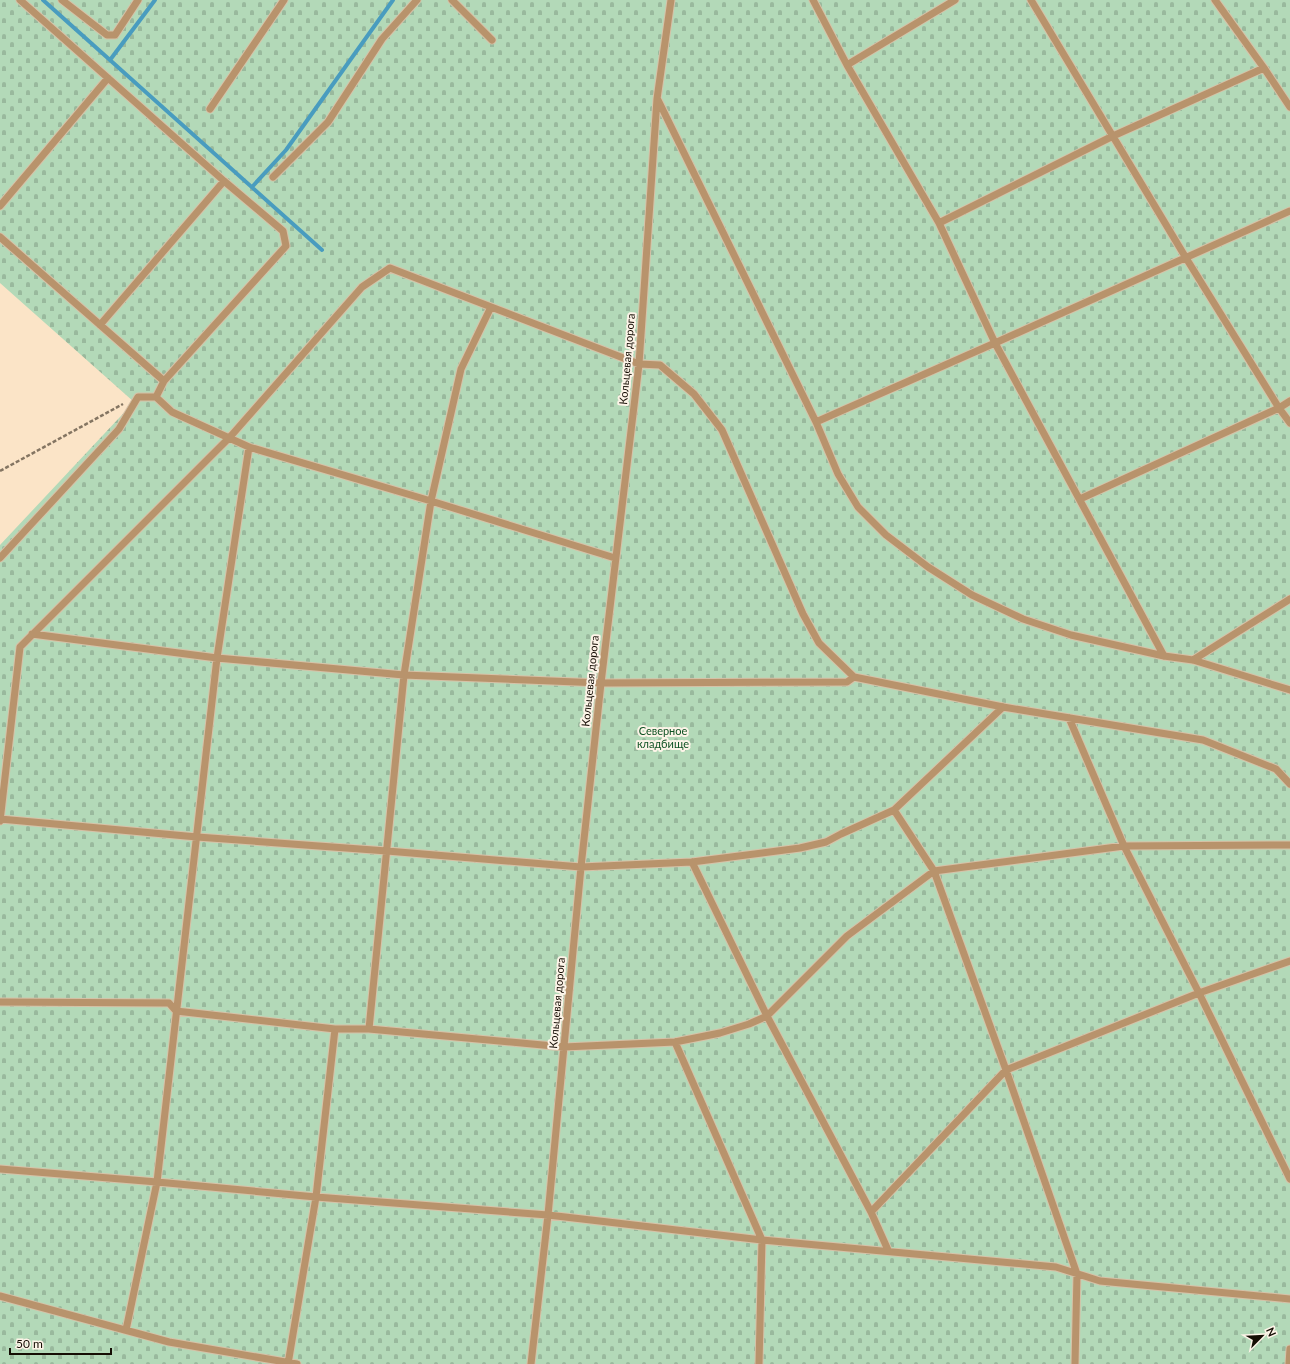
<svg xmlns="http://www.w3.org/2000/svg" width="1290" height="1364" font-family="Lato,sans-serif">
<defs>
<pattern id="cemetery-stones" width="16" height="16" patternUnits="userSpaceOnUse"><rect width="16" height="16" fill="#b3d9b8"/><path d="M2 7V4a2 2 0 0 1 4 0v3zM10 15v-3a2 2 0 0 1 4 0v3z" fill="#99b99d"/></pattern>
</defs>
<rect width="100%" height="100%" fill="#fbe4c7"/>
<!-- cemetery -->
<path fill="url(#cemetery-stones)" d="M0,0H1290V1364H0V545L134,402L0,283Z"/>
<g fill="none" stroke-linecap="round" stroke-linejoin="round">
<!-- stream -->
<path stroke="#499cbf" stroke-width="4" d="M43,0L322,250
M110,60L155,0
M252,187L286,150L393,0"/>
<!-- lane casing -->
<g stroke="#d6c2a8" stroke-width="9">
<path id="lane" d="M20,0L224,181L283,231L286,246L164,381L156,397L172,412L249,447L431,501L615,558
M62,0L107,35H115L138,0
M452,0L492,40
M813,0L847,65L939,223L995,343L1164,656
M1031,0L1186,258L1279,408L1290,423
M1215,0L1264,68L1290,107
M847,65L955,0
M658,100L816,422L838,474L858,507L886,535L928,567L972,595L1023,619L1071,635L1164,656L1193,660L1290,690
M210,109L284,0
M273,177L328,122L382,39L417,0
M0,206L108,78
M939,223L1113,136L1264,68
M0,237L164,381
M100,325L224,181
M816,422L995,343L1290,211
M1080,499L1279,408L1290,401
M0,558L119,429L138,397H156
M32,634L217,658L404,675L601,683L847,682L854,677
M1193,660L1290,599
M1069,718L1124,846L1199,993L1290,1179
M894,810L934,871L1006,1070L1077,1274L1075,1364
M0,819L197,837L387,851L581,867L692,862L800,848L826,842L841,834L894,810L1003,707
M0,821L20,647L230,437L362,287L390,268L639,364L660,365L694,394L722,430L803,614L819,643L854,677L1003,707L1203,740L1276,769L1290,784
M692,862L767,1016L871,1212L888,1250
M0,1002L169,1003L176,1011L335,1029H369L564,1047L675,1042L720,1033L749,1024L767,1016L847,936L934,871L1124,846L1290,845
M369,1029L404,675L431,501L461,369L491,307
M675,1042L762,1240L759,1364
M0,1169L157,1182L316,1197L548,1215L762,1240L1056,1267L1100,1281L1290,1299
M871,1212L1006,1070L1199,993L1290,961
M0,1296L169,1342L297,1364
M126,1330L157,1182L217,658L249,447
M288,1364L316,1197L335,1029
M531,1364L548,1215L581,867L601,683L639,364L657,99L671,0
M1289,1364L1290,1349"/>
</g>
<!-- path -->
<path stroke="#847562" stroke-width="2.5" stroke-dasharray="4 2" stroke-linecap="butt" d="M0,471L123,404"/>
<!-- lane -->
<use href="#lane" stroke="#b8936c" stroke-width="7"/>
</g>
<g text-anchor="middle" stroke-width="4" stroke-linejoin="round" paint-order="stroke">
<!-- street labels -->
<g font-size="11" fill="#150d04" stroke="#fdf4e8">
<text transform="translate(627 359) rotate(-85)" y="4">Кольцевая дорога</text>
<text transform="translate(590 681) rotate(-84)" y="4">Кольцевая дорога</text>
<text transform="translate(557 1003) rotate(-85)" y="4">Кольцевая дорога</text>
</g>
<!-- park labels -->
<g font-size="11" fill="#0e5223" stroke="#fdf4e8">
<text x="663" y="735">Северное<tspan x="663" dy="13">кладбище</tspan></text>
</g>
</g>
<!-- north arrow -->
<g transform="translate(1262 1336) rotate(66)" stroke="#fdf4e8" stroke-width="3" paint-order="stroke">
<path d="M0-3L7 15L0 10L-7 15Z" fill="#150d04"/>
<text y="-6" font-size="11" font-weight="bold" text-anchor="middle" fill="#150d04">N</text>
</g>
<!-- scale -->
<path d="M10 1348v6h101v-6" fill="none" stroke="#150d04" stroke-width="2"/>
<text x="16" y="1348" font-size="12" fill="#150d04" stroke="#fdf4e8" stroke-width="3" paint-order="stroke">50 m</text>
</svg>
